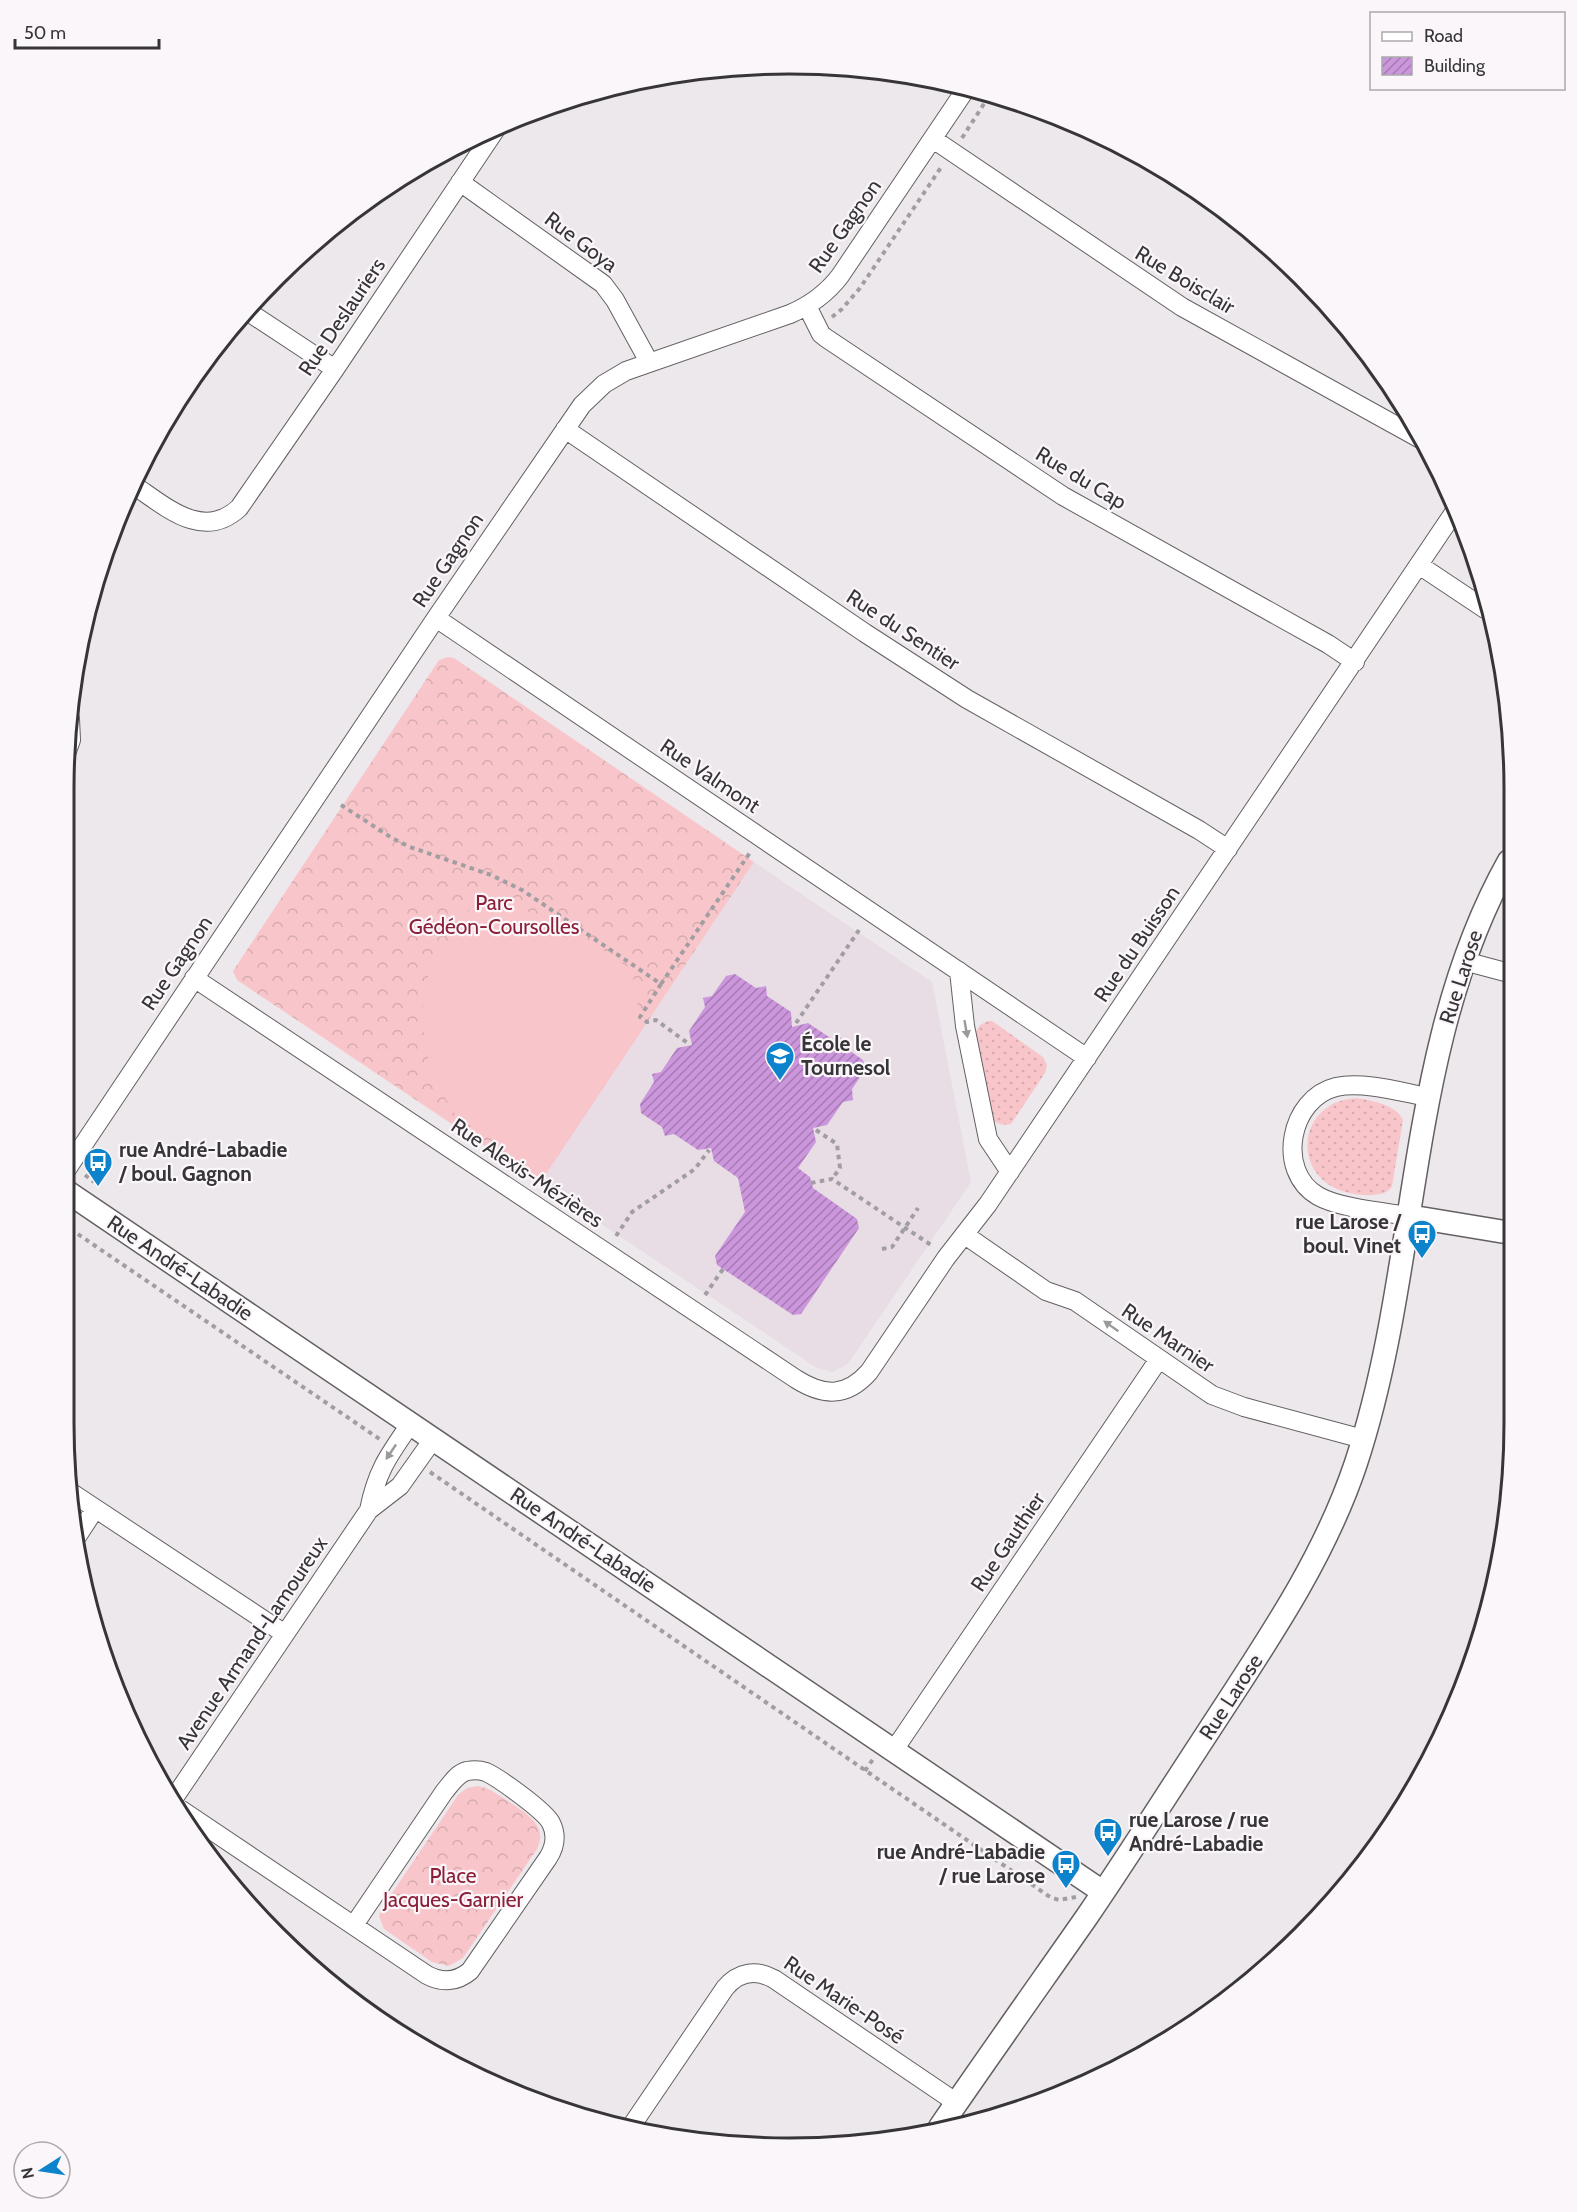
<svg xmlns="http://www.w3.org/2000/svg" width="1577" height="2212" font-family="Cabin,sans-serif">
<defs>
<pattern id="grass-dots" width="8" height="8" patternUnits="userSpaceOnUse" patternTransform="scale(1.5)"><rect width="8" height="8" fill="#f8c6ca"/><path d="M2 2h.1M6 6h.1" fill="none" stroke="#d5abae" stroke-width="1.8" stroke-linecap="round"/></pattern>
<pattern id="forest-crowns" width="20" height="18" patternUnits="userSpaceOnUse" patternTransform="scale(1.5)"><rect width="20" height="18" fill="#f8c6ca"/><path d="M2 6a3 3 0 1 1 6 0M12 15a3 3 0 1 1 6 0" fill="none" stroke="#d5abae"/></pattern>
<pattern id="building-hatch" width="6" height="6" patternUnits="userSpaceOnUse" patternTransform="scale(1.5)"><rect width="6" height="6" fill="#cc96dc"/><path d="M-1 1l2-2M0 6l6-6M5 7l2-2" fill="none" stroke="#a67bb3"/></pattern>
</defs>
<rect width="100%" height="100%" fill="#ede8ec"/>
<!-- built -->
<path fill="#e8dce5" d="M754,862L932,982L971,1182L848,1364L832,1372L817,1368L540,1183Z"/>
<!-- grass -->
<path fill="url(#grass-dots)" d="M988,1021H992L1043,1057L1047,1065L1045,1073L1011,1124C1002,1126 996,1124 991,1117L975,1033L980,1025Z
M1356,1098C1371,1100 1397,1105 1403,1120L1392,1186C1387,1194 1381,1194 1372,1195C1364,1196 1357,1194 1349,1193C1290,1180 1295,1102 1356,1098Z"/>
<!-- forest -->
<path fill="url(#forest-crowns)" d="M448,657L454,658L754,862L540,1183L237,980L233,971L435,666L439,660Z
M478,1786C490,1788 498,1795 508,1801C525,1813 549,1825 537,1849L463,1958L449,1966L432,1962L384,1929L379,1916L382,1908L458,1795L467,1788Z"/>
<!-- pitch -->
<path fill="#f8c6ca" d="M488,884L568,939L574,930L632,970L642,1030L545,1175L456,1116L438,1086L425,1049L422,1012L430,965Z"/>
<!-- building -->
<path fill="url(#building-hatch)" d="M735,974L756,988L766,986L767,996L791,1012L792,1027L808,1023L832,1039L841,1037L843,1046L863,1060L865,1070L852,1089L853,1100L843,1102L827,1125L813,1128L816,1142L798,1168L810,1177L813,1188L857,1219L859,1228L801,1314L793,1315L717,1265L715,1256L745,1212L738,1178L714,1161L711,1148L698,1150L674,1134L665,1136L662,1127L641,1113L640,1104L654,1082L652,1074L661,1072L677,1048L692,1045L689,1031L705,1007L703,998L712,996L726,976Z"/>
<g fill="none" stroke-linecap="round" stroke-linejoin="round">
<!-- minor casing -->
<g stroke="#646062" stroke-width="20">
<path id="minor" d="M933,139L1182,307L1424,441
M460,182L603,284L615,300L649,362
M807,306L821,334L826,338L1063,496L1328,644L1355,662
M244,309L335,369
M565,429L865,633L967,699L1199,830L1228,849
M132,484C164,505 202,542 239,508L335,369L496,129
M1419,565L1485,609
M436,618L1087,1058
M66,754L71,740L70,719
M1464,961L1509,973
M959,971L965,1026L988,1139L1010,1172
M194,978L796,1379C823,1396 846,1398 869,1372L946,1258L988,1204L1457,508
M63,1175L436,618L582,405L604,384L626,371L790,314C811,305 827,293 840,276L968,86
M1408,1216C1383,1212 1339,1208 1318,1196C1275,1171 1290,1098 1336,1087C1363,1081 1401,1092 1428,1097
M965,1235L1046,1291L1075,1301L1212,1395L1244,1407L1363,1439
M72,1493L285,1634
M369,1510C377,1470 389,1455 411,1423
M78,1535L95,1509
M894,1750L1159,1359
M172,1801L369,1510L400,1486L434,1438
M174,1805L427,1975C442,1983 457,1982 470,1971L548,1858C555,1847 557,1835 551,1823C545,1811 499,1778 486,1772C480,1770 473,1770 467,1771C456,1774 451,1784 444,1792L354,1925
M630,2128L725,1988C738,1972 756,1969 774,1979L957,2103"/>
</g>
<!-- tertiary casing -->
<g stroke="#646062" stroke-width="25">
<path id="tertiary" d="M63,1189L1103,1892
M1408,1216L1511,1233
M940,2127C988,2057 1037,1988 1086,1918C1127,1858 1166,1796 1206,1735C1263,1647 1323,1562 1356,1463C1421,1266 1405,1046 1509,861"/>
</g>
<!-- path -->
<path stroke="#a19ea1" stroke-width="4" stroke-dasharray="4.5 4.5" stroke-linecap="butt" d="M962,138L991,93
M832,317L842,309L860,288L942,166
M341,805L392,838L410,847L491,875L522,890L661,984L640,1017L647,1022L656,1020L689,1044
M661,984L751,851
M796,1023L859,930
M816,1130L837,1144L840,1168L832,1179
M85,1175L94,1182
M811,1183L832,1179L931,1245
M63,1224L381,1440
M616,1236L632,1212L695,1169L709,1150
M882,1249L892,1247L918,1208
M705,1295L723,1269
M430,1472L1050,1897L1059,1900L1076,1897
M865,1771L873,1759"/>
<!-- minor -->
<use href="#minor" stroke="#fff" stroke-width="18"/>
<!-- tertiary -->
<use href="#tertiary" stroke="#fff" stroke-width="22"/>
</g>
<!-- one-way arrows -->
<defs><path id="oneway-solid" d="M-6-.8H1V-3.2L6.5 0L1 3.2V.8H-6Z" transform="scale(1.5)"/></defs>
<g fill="#9b9a9b">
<use href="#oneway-solid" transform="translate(966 1029) rotate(80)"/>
<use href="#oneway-solid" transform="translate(1111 1326) rotate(-145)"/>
<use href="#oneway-solid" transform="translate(391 1452) rotate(124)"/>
</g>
<!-- icons -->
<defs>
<g id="school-pin" transform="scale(1.5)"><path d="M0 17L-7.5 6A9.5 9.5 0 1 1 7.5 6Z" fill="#0d83cc" stroke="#faf6f9"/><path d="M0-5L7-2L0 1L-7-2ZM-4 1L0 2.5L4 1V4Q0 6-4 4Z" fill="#fff"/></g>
<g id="bus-pin" transform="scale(1.5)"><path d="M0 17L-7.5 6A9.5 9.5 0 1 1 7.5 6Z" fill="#0d83cc" stroke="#faf6f9"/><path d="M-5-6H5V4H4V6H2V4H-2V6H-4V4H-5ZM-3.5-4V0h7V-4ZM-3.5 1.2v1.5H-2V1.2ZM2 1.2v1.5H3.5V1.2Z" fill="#fff"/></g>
</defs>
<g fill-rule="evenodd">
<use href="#school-pin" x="780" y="1056"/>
<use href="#bus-pin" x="98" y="1162"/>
<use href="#bus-pin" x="1422" y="1234"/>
<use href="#bus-pin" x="1108" y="1832"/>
<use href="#bus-pin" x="1066" y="1864"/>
</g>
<g text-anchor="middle" stroke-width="4.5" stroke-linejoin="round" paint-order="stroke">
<!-- street labels -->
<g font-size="21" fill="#373537" stroke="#faf6f9">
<text transform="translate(845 226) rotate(-55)" y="7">Rue Gagnon</text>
<text transform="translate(581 242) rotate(37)" y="7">Rue Goya</text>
<text transform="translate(1185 280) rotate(31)" y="7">Rue Boisclair</text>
<text transform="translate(342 317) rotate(-56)" y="7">Rue Deslauriers</text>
<text transform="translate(1081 478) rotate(31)" y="7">Rue du Cap</text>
<text transform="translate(448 560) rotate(-56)" y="7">Rue Gagnon</text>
<text transform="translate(903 630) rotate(33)" y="7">Rue du Sentier</text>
<text transform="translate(710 776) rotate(34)" y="7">Rue Valmont</text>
<text transform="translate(1137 944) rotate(-56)" y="7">Rue du Buisson</text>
<text transform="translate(177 963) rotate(-56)" y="7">Rue Gagnon</text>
<text transform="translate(1461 977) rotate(-72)" y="7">Rue Larose</text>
<text transform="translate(527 1173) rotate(34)" y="7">Rue Alexis-Mézières</text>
<text transform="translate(180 1268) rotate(34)" y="7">Rue André-Labadie</text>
<text transform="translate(1168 1338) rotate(34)" y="7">Rue Marnier</text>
<text transform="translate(583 1540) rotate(34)" y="7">Rue André-Labadie</text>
<text transform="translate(1008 1542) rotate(-56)" y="7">Rue Gauthier</text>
<text transform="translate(252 1643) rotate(-56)" y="7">Avenue Armand-Lamoureux</text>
<text transform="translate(1231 1697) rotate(-57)" y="7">Rue Larose</text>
<text transform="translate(844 2000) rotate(34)" y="7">Rue Marie-Posé</text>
</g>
<!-- park labels -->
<g font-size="21" fill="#8c1f38" stroke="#faf6f9">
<text x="494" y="910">Parc<tspan x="494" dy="24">Gédéon-Coursolles</tspan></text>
<text x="453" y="1883">Place<tspan x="453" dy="24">Jacques-Garnier</tspan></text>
</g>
<!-- poi labels -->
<g font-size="21" font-weight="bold" fill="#373537" stroke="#faf6f9" text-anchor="start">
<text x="801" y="1051">École le<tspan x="801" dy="24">Tournesol</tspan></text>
<text x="119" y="1157">rue André-Labadie<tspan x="119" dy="24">/ boul. Gagnon</tspan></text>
<text x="1401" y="1229" text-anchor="end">rue Larose /<tspan x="1401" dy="24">boul. Vinet</tspan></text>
<text x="1129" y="1827">rue Larose / rue<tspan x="1129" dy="24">André-Labadie</tspan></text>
<text x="1045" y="1859" text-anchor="end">rue André-Labadie<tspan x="1045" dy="24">/ rue Larose</tspan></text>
</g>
</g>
<!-- crop -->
<path d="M0 0H1577V2212H0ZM789 74H789A715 715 0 0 1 1504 789V1423A715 715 0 0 1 789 2138H789A715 715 0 0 1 74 1423V789A715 715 0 0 1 789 74Z" fill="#faf6f9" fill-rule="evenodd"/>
<path fill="none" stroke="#373537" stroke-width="3" d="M789 74H789A715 715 0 0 1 1504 789V1423A715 715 0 0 1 789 2138H789A715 715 0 0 1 74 1423V789A715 715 0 0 1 789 74Z"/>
<!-- legend -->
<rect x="1370" y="12" width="195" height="78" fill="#faf6f9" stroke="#aca9ab" stroke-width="1.5"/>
<rect x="1382" y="32" width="30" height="9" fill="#ffffff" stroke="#aca9ab" stroke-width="1.5"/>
<text x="1424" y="42" font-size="18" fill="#373537">Road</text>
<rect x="1382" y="57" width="30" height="18" fill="url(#building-hatch)" stroke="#aca9ab" stroke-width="1.5"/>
<text x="1424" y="72" font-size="18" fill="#373537">Building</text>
<!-- north arrow -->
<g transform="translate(42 2170) rotate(258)"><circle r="28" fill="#faf6f9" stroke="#aca9ab" stroke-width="1.5"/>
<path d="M0-4.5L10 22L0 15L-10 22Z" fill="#0d83cc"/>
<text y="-9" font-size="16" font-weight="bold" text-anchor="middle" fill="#373537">N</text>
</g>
<!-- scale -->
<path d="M15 39v9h144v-9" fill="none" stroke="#373537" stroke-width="3"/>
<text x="24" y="39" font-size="18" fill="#373537" stroke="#faf6f9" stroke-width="4.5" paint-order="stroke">50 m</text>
</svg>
